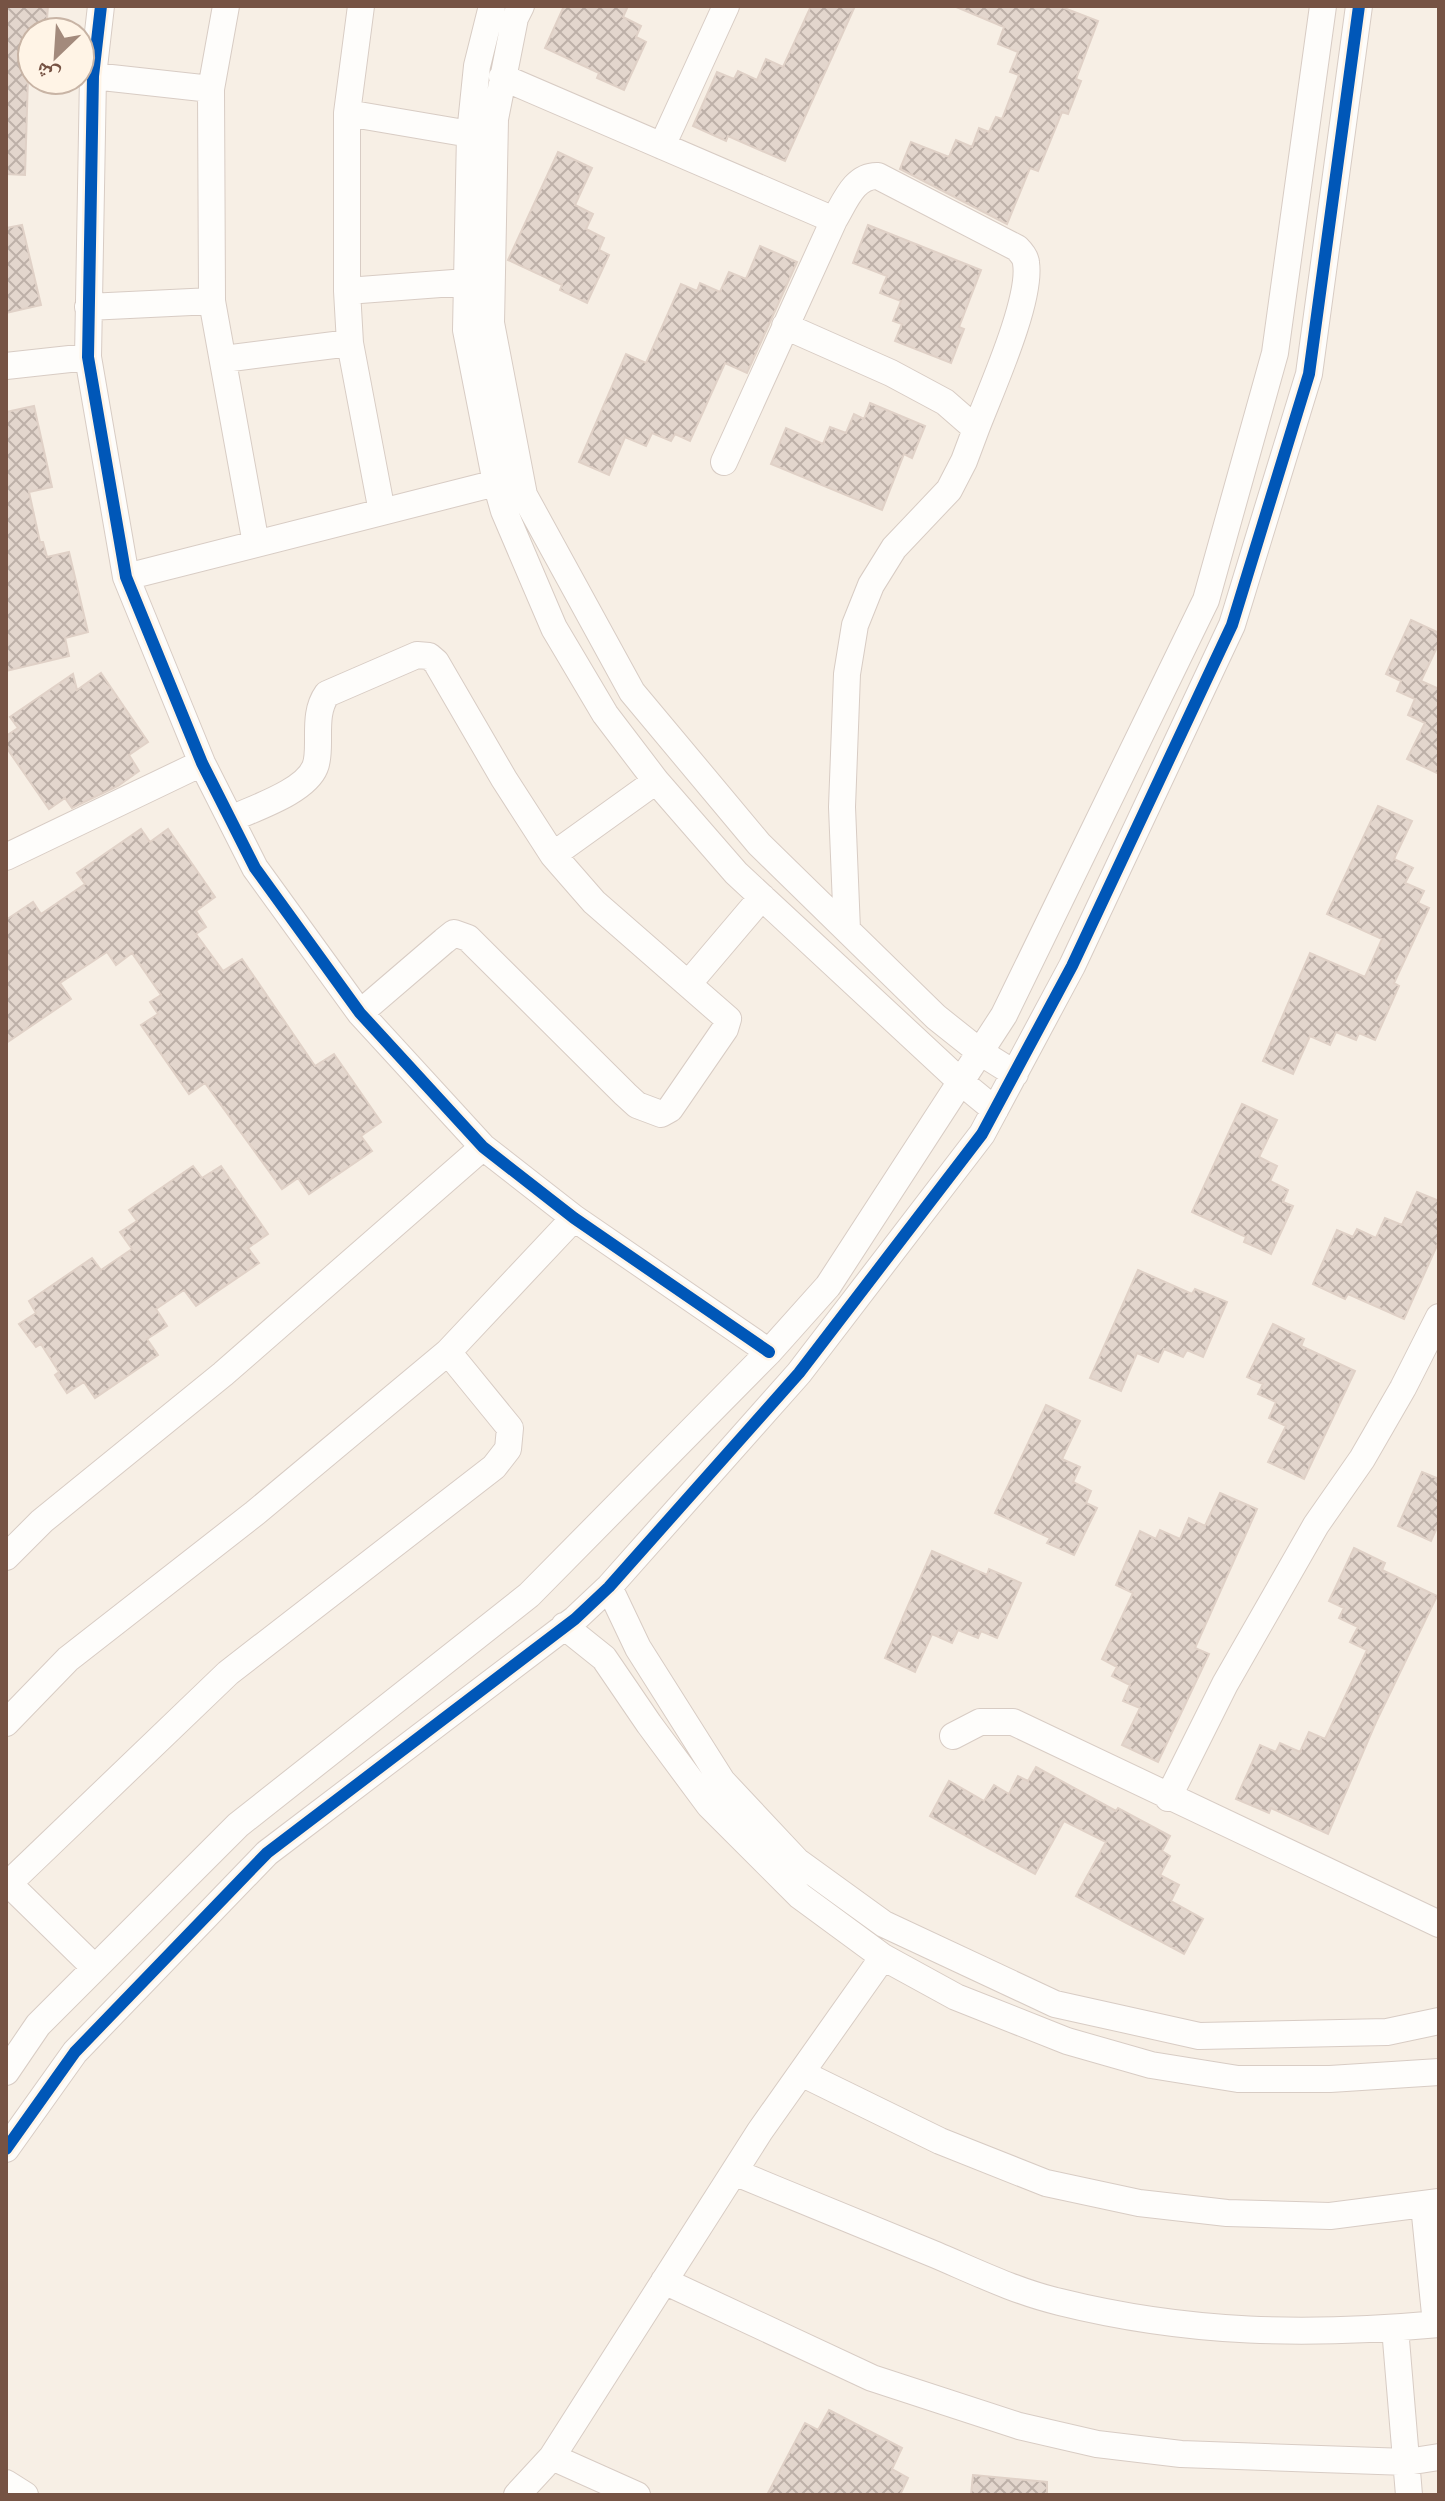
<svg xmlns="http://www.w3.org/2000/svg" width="1445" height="2501" font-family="Manrope,'Noto Naskh Arabic',sans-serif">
<defs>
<pattern id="building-cross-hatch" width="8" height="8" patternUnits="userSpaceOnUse" patternTransform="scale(2)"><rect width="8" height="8" fill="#e3d6cd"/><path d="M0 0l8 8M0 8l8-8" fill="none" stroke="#bdb0a8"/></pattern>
</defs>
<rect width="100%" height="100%" fill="#f7efe5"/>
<!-- building -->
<path fill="url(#building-cross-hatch)" stroke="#e0d1c7" stroke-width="2" d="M6,6H48L46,32H32V44H29L25,175L6,174Z
M564,6H628L623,17L641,26L636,37L646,42L624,90L597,78L599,73L545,48Z
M811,6H855L785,161L728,136L726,141L693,126L717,72L734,79L738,71L757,80L766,59L783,67Z
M954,6H1059L1098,21L1076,79L1081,81L1068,114L1062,112L1038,171L1030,168L1007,224L900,169L911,142L949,157L956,140L972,147L979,128L989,132L996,117L1002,119L1019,75L1010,72L1018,52L998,44L1004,27Z
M558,152L592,168L575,205L593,214L586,229L604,238L599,250L609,255L587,303L560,290L562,285L508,260Z
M22,225L41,305L6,313V228Z
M868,225L981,270L959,327L964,329L951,363L895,341L902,324L893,321L901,301L880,293L887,276L853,263Z
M760,246L797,262L747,373L725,363L690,441L675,434L671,441L652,433L646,446L625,437L609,475L579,462L626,354L646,363L681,284L697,291L700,283L720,292L729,272L746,279Z
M870,403L925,426L912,458L904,454L882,510L771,464L786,428L823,444L830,427L846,433L854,414L864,419Z
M34,406L52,487L29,492L40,542H43L47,557L69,552L88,632L65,638L69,656L6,671V412Z
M1411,620L1439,633V643L1421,681L1439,689V774L1407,759L1425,723L1408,715L1415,699L1397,691L1401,681L1386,674Z
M101,673L148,742L129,755L139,771L118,786L72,808L65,798L49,809L6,747V736L18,728L10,717L73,674L77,690Z
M1378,806L1412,821L1394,859L1413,868L1405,883L1424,891L1418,903L1429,908L1394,983L1399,986L1375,1040L1359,1033L1356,1040L1336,1032L1330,1045L1310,1036L1293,1074L1263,1061L1310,953L1365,977L1382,939L1327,914Z
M141,829L150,842L168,829L215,897L196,911L206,927L196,934L223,971L242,959L315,1066L334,1054L381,1122L361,1136L372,1151L309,1194L298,1178L282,1189L205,1083L189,1094L141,1025L158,1014L150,1002L161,995L132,953L116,965L107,952L60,983L71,999L6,1043V920L33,902L41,914L85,884L77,873Z
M1242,1104L1277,1120L1259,1157L1277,1166L1270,1181L1288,1190L1283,1202L1293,1206L1271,1254L1244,1242L1246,1237L1192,1212Z
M193,1166L202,1178L221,1166L268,1234L248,1248L259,1263L196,1306L184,1290L156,1309L167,1326L147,1339L158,1355L95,1398L84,1382L67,1393L55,1375L59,1372L41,1344L36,1347L19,1324L36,1313L29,1301L92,1258L101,1270L132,1249L120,1232L137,1221L129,1210Z
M1417,1192L1439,1201V1241L1404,1319L1348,1294L1345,1299L1313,1284L1337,1230L1353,1237L1357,1229L1376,1238L1385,1218L1402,1225Z
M1138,1270L1192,1294L1195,1289L1227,1302L1203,1357L1187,1350L1183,1357L1164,1349L1158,1362L1137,1353L1121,1391L1090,1378Z
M1273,1324L1304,1339L1301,1346L1355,1371L1304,1479L1268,1462L1286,1426L1269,1418L1276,1402L1258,1394L1263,1384L1247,1377Z
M1046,1405L1080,1421L1062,1459L1080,1467L1073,1482L1091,1491L1086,1503L1097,1508L1074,1555L1047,1543L1050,1538L995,1513Z
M1422,1472L1439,1479V1523L1431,1541L1398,1526Z
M1220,1493L1257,1509L1195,1648L1209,1654L1158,1762L1122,1745L1140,1708L1123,1701L1130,1685L1112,1676L1117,1667L1102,1659L1133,1593L1116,1585L1140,1531L1156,1539L1160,1530L1180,1539L1189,1518L1205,1526Z
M1354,1548L1385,1563L1382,1570L1437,1596L1376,1722L1328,1834L1271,1808L1269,1813L1236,1799L1260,1745L1276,1752L1280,1743L1300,1752L1309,1732L1325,1739L1367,1650L1350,1642L1358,1627L1339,1618L1344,1608L1329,1601Z
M932,1551L987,1575L989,1569L1021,1583L997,1638L981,1631L978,1638L958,1630L952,1643L932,1634L915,1672L885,1658Z
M1036,1767L1116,1811L1118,1808L1170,1836L1162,1851L1170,1856L1160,1875L1179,1885L1171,1901L1203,1919L1184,1954L1076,1896L1106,1842L1064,1821L1035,1874L930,1816L949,1781L984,1801L994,1785L1009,1794L1018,1776L1028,1781Z
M829,2410L902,2448L892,2469L908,2478L900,2495H767L805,2423L818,2430Z
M973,2475L1047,2482V2495H971Z"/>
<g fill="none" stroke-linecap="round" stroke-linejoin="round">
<!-- street casing -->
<g stroke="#d8ccc4" stroke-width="28">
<path id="street" d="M101,6L93,76L88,357L126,577L202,763L255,868L360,1013L483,1147L574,1218L769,1352
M361,6L347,113L470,134
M492,6L477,66L470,134L466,330L496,483L504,511L554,628L605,714L656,781L736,873L961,1082L995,1110
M521,6L515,18L495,119L491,323L524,495L632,692L759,844L936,1017L980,1052L1015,1074
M93,76L211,89
M502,77L834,220L724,462
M662,146L726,6
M834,220C845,202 854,175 878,176L1017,248C1021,252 1026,258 1026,263C1032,300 990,392 976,429
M347,291V113
M212,301L211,89L226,6
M88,307L212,301L256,544
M785,326L891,373L945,402L976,429L964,461L949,490L894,548L871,585L855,625L847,674L842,807L847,930
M224,359L350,343
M6,366L88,357
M382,512L350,343L347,291L467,282
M126,577L496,483
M231,819C254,808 305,792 315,767C318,760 318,750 318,742C318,725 317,708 327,694L417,655L429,656L436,662L504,779L553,855L594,902L728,1019L725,1029L670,1109L661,1114L637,1105L625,1094L468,938L454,933L444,941L360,1013
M553,855L656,781
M6,857L202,763
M689,983L762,897
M6,1557L42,1521L223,1374L483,1147
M609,1587L638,1648L722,1781L797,1861L884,1924L1055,2004L1199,2036L1387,2032L1439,2021
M564,1626L604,1658L649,1724L709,1805L800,1896L883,1957L956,1997L1067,2041L1151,2065L1238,2079H1330L1439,2072
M6,1723L68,1659L255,1513L448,1352L574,1218
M953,1736L980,1722H1013L1439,1924
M1168,1798L1225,1684L1316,1525L1362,1459L1403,1388L1439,1317
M6,1881L95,1968
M6,1886L228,1673L494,1467L508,1449L510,1428L448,1352
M6,2072L38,2025L238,1825L529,1595L769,1352L828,1286L1004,1015L1206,600L1275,353L1323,6
M801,2073L940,2141L1046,2183L1139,2203L1227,2213L1330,2216L1439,2202
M6,2149L75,2052L267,1853L575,1619L609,1587L799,1373L982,1134L1072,966L1232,625L1309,374L1359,6
M734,2172C801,2200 868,2227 936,2255C976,2272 1017,2292 1060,2302C1189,2334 1308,2336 1439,2324
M1424,2205L1436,2324
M664,2281L872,2378L1019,2426L1097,2444L1181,2454L1407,2462L1439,2457
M1395,2328L1409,2495
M552,2457L637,2495
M6,2483L25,2495
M517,2495L552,2457L760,2131L883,1957"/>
</g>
<!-- street -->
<use href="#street" stroke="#fefdfb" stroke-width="26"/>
<!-- cycleway casing -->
<g stroke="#fff4e6" stroke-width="17">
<path id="cycleway" d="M101,6L93,76L88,357L126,577L202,763L255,868L360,1013L483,1147L574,1218L769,1352
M6,2149L75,2052L267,1853L575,1619L609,1587L799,1373L982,1134L1072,966L1232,625L1309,374L1359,6"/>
</g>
<!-- cycleway -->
<use href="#cycleway" stroke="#0057b8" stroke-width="12"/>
</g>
<!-- border -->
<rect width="1445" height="2501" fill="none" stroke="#765344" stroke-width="16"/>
<!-- north arrow -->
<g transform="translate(56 56) rotate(205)"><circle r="38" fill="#fff4e6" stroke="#c8b4a5" stroke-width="2"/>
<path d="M0-6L14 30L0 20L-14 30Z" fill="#a38a7c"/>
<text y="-12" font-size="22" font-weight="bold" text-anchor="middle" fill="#765344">ش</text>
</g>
</svg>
